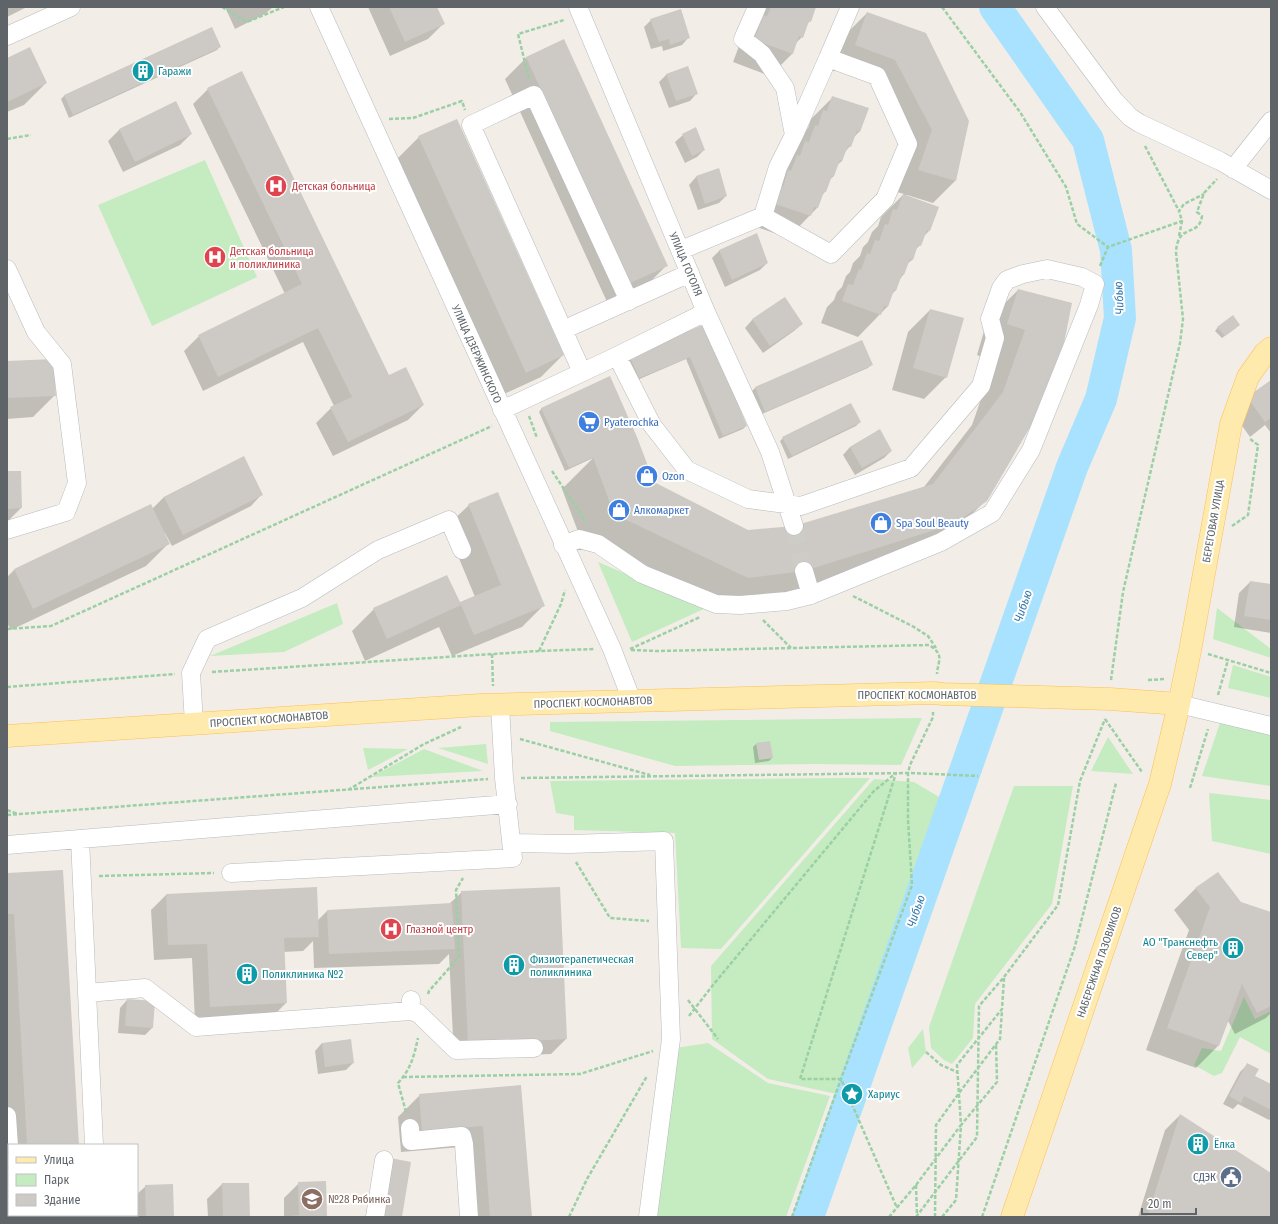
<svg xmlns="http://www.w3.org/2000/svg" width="1278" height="1224" font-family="'Fira Sans Condensed',sans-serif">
<rect width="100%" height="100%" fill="#f2eee7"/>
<!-- green -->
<path fill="#c5ebc1" d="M205,160L257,277L152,326L98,205Z
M598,562L706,608L632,642Z
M337,603L343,624L284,652L210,656Z
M1217,608L1271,649V658L1213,639Z
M1233,665L1271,677V698L1228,688Z
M922,718L901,765L813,764L675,766L550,731V722Z
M1220,723L1271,735V786L1202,776Z
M1108,737L1133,774L1091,771Z
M486,744L488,764L438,748Z
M363,748L408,749L368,770Z
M424,749L483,771L371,777Z
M839,778H870L721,949L681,948L675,833L574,830V816L556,813L550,781Z
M874,779L914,782L946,801L871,1016L841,1095L768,1079L712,1039L711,966Z
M1014,786H1073L1052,904L975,1004L973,1038L952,1064L944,1060L931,1048L929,1027Z
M1209,793L1271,800V854L1212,841Z
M1244,997L1255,1019L1271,1011V1054L1240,1037L1222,1073L1214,1076L1194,1065L1202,1048L1221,1051Z
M923,1029L926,1052L912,1068L908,1048Z
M708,1043L768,1083L830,1096L786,1217H654L676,1048Z"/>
<!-- shadow -->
<path fill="#0003" d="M7,7H27L7,17Z
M225,7H273L265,14L235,29Z
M368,7H436L443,24L428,39L390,56Z
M761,7H817L814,9L810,21L806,25L802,37L795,44L792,54L770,76L733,62L742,38Z
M867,13L968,121L955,181L933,203L907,195L906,197L929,231L923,237L920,245L915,250L912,260L907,264L903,275L900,279L895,291L892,294L887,307L858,337L821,323L827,307L834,300L837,292L842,287L846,276L850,272L853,263L860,256L863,247L868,242L872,232L878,226L881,217L904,194L897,192L910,153L873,82L834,68L845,35Z
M651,20L689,37L682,45L663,51L662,46L651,49L644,27Z
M212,28L220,46L217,50L69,118L61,99L64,96Z
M527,57L666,266L644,288L608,304L505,79Z
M7,59L46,83L24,105L7,112Z
M688,67L697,93L690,101L669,108L659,82L666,75Z
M208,89L389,377L423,405L408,420L333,456L316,423L331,408L334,406L303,342L203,391L184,351L199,336L285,294L193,104Z
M833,97L867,109L859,132L853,138L850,146L845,152L842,161L837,165L834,176L829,180L825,192L821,196L817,208L788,238L751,225L802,133L808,128L811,119Z
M176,102L191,134L180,145L123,172L108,141L119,130Z
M683,135L704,150L697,157L685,163L675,142Z
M419,137L563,355L541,377L504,394L397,159Z
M719,169L726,196L719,203L698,210L689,185L696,177Z
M756,235L767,263L760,270L725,287L712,258L719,251Z
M1018,290L1071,303L986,500L954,532L772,602L717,609L583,545L562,489L593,458L565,471L539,412L542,408L653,483L748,531L794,527L924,487L972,425L994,362L977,355L987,321Z
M784,298L802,324L794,331L763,353L745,328L752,320Z
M930,310L946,377L924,399L892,390L908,332Z
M704,325L746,426L743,429L719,439L686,359L635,381L626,360Z
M1218,327L1236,328L1222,338L1215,331Z
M862,341L872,364L868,368L762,414L752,391L755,388Z
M7,362L55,395L33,417L7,419Z
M1271,381V433L1265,425L1250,437L1233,413Z
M860,422L856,426L788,459L780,441L783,438Z
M879,430L891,451L884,458L855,475L843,455L850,447Z
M243,457L262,494L251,506L172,546L165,533H164L168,544L146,566L11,630L7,623V577L14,570L150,506L152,509L164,497Z
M7,472L21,508L7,522Z
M469,505L544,605L522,627L452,656L439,627L365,661L352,631L374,609L459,603L475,597L446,527Z
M1250,582L1271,585V633L1234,627L1239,593Z
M756,744L772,758L769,761L755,763L753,747Z
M7,874L78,1145H9V1181L7,1182Z
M1196,888L1271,913V1013L1266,1018L1235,1034L1228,1021L1218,1046L1196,1068L1146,1050L1189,930L1174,910Z
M462,892L566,1039L551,1054L454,1058L449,954L439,964L314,968L313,941L303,951L283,952L286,1003L271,1018L195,1021L192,958L154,960L151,910L166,895L317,921L327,911L449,904Z
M127,1000L152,1028L145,1035L118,1033L120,1008Z
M322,1043L353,1063L346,1070L318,1074L315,1051Z
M1248,1064L1254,1076L1271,1085V1118L1269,1120L1238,1104L1233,1109L1223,1104L1240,1072Z
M520,1086L531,1217H467L461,1147L401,1152L398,1117L420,1095Z
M1180,1115L1271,1175V1217H1138L1165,1130Z
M299,1183L326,1217H279H284V1198Z
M222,1184H248L249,1217H208L207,1199Z
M146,1186L173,1217H131V1215H137V1194Z
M39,1215H54V1217H37Z"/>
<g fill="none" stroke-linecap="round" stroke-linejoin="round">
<!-- river -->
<path stroke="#a9e2ff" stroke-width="32" d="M808,1217L1072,467L1101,399L1120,318L1116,250L1088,140L995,7"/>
</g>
<!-- building -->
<path fill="#cdc9c4" d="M389,7H437L445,24L405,42Z
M771,7H816L811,22L809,21L803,38L799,36L793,54L754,40L763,15L767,16Z
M681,9L690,38L670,45L669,39L659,42L650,19Z
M867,12L926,33L969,121L956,181L918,170L932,130L895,60L855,45Z
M212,27L221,47L73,115L64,95Z
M564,39L668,266L630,283L526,57Z
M30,47L47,83L7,102V58Z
M688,66L698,94L676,101L666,74Z
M242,71L389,375L406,367L424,405L348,442L330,407L352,397L318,328L218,377L198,335L302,284L207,88Z
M832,96L869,108L860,132L857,131L851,147L848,146L842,161L840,160L834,176H832L826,192H824L818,208L814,207L811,216L772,203L778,185L783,187L788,170L791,171L797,155L800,156L805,141L809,142L815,125L818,126L823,110L827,111Z
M176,101L192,134L135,162L119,129Z
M457,119L564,355L526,373L418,136Z
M696,127L705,150L692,156L682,134Z
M719,168L727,196L705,204L696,176Z
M903,194L939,207L930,231L927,230L921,246L918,245L913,260L910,259L904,275L902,274L896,291L894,290L888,307L884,306L881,315L842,301L848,284L853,285L859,269L861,270L867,253L870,254L875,240L879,241L885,224L888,225L893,209L897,210Z
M757,233L768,263L732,280L719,250Z
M1018,289L1072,303L1064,343L1046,400L987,501L954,524L804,571L748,578L614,514L593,457L569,468L541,408L610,376L637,437L654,482L748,530L794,526L933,484L1003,392L1025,330L1007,324Z
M785,297L803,324L770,346L752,319Z
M930,309L964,318L947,378L913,368Z
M1233,315L1240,325L1225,336L1217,327Z
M705,324L747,426L723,436L690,357L639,378L629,355Z
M862,340L873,365L765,412L755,387Z
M54,359L56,396L7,398V361Z
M1271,380V418L1265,422L1247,397Z
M851,403L861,422L792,456L782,437Z
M880,429L892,451L862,468L850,447Z
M244,456L263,495L183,535L164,497Z
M7,471H21L22,508L7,509Z
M498,492L545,606L474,635L461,605L387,639L373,608L447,575L460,602L501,585L468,504Z
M151,504L170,544L33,609L14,569Z
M1250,581L1271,584V620L1244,616Z
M770,741L773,758L759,760L756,743Z
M63,870L79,1145H27L14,914H7V873Z
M1218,872L1241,902L1271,912V1006L1257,1013L1242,984L1219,1046L1167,1028L1210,907L1195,888Z
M317,887L319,937L284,938L287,1003L210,1007L207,944L168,945L166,894Z
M560,887L567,1039L468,1044L461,891Z
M452,903L455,949L329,954L327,910Z
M127,999L155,1001L153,1028L125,1026Z
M351,1039L354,1063L325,1067L322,1043Z
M1247,1063L1259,1069L1255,1076L1271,1084V1110L1244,1096L1241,1103L1229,1096Z
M521,1085L532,1217H490L483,1126L422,1131L419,1094Z
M1180,1114L1271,1173V1217H1147Z
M390,1158L411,1162L402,1217H380Z
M326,1181L327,1217H290V1216L299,1215L298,1182Z
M222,1183H249L250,1217H223Z
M173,1184L174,1217H146L145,1185Z"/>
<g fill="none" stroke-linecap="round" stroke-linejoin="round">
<!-- minor-tunnel -->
<path stroke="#cdccc7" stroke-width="18" stroke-dasharray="18 9" stroke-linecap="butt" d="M794,526L804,571"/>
<!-- minor casing -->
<g stroke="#b7babe" stroke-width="19">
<path id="minor" d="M319,7L612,649L632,701
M1045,7L1114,100L1130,117L1139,123L1220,161L1271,190
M7,36L71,7
M794,135L828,58
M1233,169L1271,121
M763,216L831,254L885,199L908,144L877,76L828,58L850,7
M681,250L763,216L778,167L794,135L785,88L762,54L743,39L757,7
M7,269L36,332L62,364L77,483L66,512L7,530
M706,312L770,452L794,526
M563,330L690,273
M582,372L471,125L534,95L629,301
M502,410L617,356L706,312L578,7
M563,545L579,539L598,544L642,574L716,604L740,605L787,601L811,595L941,542L992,513L1031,450L1089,305L1095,284L1082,277L1047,269L1023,274L1007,280L1001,288L990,319L995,338L981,386L911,468L801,506L748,499L687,470L652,425L617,356
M804,571L811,595
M1179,704L1271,726
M194,724L191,673L207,639L302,598L378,550L449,520L462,550
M80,839L94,1145
M512,843L569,844L664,841L671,1039L648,1217
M7,845L508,804
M231,873L513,858L504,778L500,705
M87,993L145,988L196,1027L410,1011L411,1000
M410,1011L418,1013L456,1050L534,1048
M7,1116L9,1146
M410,1128L411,1141L462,1136L464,1144L469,1217
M19,1215V1217
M97,1215V1217
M375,1217L384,1160"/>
</g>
<!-- major casing -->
<g stroke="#ffbe53" stroke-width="23">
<path id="major" d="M7,736L480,705L934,693L943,694L1110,699L1179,704
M1012,1217L1160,784L1179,704L1190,651L1231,424L1248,377L1265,353L1271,348"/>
</g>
<!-- path -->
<path stroke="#9bcfa5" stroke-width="2.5" stroke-dasharray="4 2" stroke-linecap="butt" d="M222,7L247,22L284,7
M942,7L1020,112L1066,187L1077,224L1108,247
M529,79L518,34L564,20
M389,119L413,118L462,101L465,110
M7,139L31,135
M1145,146L1179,211
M1179,236L1182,221L1179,211L1184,204L1204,194
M1100,266L1108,247L1182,221
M529,416L537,438
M552,471L586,522
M1232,526L1248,515L1258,445L1249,438
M853,596L914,627L928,636L936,648
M763,620L791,648
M7,629L51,626L492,426
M630,649L700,617
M631,650L658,651L929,645C945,655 938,660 937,674
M539,651L561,604L565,590
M492,654L493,686
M1208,654L1271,673
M212,672L539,651L594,649
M1111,680L1123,592L1180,343L1183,319L1176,252C1178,222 1199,238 1202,216L1197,212L1204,193L1217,179
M1148,680L1165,679
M7,687L175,674
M1218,695L1228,660
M1105,719L1142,772
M520,739L650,775
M521,778L911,773L978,776
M1190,788L1208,729
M348,790L424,744L461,727
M7,810L18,814
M7,815L488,779
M576,862L610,918L649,921
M99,876L214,873
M428,994L429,991L459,957L456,890L463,878
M688,1000L718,1039
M689,1016L713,985L874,791L896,773L800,1079H841L897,1208
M926,1052L941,1065L957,1072
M403,1077L580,1074L653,1051
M406,1112L398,1083C411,1069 414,1056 418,1038
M916,1185L917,1216
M569,1217L587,1179L647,1076
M792,1217L841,1079L912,885L908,820V773L910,765L933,717V712
M889,1217L916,1185L961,1125L957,1065L1002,1009L1004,978
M916,1217L977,1137L979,1006L1004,977L1058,905L1080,781L1105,719
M935,1217L936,1125L959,1093L1000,1039L1002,1010
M942,1217L956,1200L961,1125L997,1082L996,1044
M982,1217L1075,946L1116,783"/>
<!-- minor -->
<use href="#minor" stroke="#fff" stroke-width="18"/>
<!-- major -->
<use href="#major" stroke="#ffeaae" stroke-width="22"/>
</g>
<!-- icons -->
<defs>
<g id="building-disc" transform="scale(1.15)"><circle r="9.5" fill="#0f9aa8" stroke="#fff"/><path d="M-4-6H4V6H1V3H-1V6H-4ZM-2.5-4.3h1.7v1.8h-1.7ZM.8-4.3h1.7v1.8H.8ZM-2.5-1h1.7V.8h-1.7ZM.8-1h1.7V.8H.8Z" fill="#fff"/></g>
<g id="hospital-disc" transform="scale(1.15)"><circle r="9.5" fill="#e0444e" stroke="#fff"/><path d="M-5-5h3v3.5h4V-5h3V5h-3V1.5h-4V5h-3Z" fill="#fff"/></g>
<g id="supermarket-disc" transform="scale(1.15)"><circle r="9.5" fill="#3f7fe0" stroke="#fff"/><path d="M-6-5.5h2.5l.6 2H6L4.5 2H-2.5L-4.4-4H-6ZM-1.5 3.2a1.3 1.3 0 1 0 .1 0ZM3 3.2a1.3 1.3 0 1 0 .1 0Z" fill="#fff"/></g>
<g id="shop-disc" transform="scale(1.15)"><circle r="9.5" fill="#3f7fe0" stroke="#fff"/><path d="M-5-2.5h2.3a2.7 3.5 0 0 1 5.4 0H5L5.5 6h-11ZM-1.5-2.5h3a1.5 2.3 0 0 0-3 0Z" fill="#fff"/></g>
<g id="sight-disc" transform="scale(1.15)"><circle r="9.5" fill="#0f9aa8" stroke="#fff"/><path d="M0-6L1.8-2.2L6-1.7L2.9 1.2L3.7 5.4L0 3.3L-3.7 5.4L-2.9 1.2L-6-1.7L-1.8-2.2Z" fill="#fff"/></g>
<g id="civic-disc" transform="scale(1.15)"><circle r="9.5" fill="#5c6f8a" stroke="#fff"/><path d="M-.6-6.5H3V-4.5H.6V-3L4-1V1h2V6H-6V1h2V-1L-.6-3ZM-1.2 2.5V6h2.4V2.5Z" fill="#fff"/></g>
<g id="school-disc" transform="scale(1.15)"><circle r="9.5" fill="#8d6e63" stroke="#fff"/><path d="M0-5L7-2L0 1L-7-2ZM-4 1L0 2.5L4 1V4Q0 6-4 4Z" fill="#fff"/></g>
</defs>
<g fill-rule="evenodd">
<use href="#building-disc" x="143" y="71"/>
<use href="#hospital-disc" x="276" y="186"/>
<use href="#hospital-disc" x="215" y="257"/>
<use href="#supermarket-disc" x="589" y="422"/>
<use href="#shop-disc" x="647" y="476"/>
<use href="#shop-disc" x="619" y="510"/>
<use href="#shop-disc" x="881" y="523"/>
<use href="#hospital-disc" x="391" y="929"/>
<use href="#building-disc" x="1233" y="948"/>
<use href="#building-disc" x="514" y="965"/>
<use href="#building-disc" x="247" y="974"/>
<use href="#sight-disc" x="852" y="1094"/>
<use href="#building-disc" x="1198" y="1144"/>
<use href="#civic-disc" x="1231" y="1177"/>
<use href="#school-disc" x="312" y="1199"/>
</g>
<g text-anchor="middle" stroke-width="4" stroke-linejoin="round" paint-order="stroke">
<!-- culture labels -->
<g font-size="11" fill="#0d838f" stroke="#fff" text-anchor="start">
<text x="158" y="75">Гаражи</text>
<text x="1218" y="946" text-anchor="end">АО "Транснефть<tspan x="1218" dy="13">Север"</tspan></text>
<text x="530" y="963">Физиотерапетическая<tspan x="530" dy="13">поликлиника</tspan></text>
<text x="262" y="978">Поликлиника №2</text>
<text x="868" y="1098">Хариус</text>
<text x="1214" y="1148">Ёлка</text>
</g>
<!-- health labels -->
<g font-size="11" fill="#be3a42" stroke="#fff" text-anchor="start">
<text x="292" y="190">Детская больница</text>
<text x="230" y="255">Детская больница<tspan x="230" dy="13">и поликлиника</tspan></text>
<text x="406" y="933">Глазной центр</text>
</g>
<!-- street labels -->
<g font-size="11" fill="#5e6468" stroke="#fff">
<text transform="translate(686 264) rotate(67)" y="4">УЛИЦА ГОГОЛЯ</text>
<text transform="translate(477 354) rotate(66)" y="4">УЛИЦА ДЗЕРЖИНСКОГО</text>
<text transform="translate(1213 521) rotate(-80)" y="4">БЕРЕГОВАЯ УЛИЦА</text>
<text x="917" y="699">ПРОСПЕКТ КОСМОНАВТОВ</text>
<text transform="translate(593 702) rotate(-2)" y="4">ПРОСПЕКТ КОСМОНАВТОВ</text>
<text transform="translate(269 719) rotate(-4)" y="4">ПРОСПЕКТ КОСМОНАВТОВ</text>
<text transform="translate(1099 962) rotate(-71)" y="4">НАБЕРЕЖНАЯ ГАЗОВИКОВ</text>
</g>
<!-- shop labels -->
<g font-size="11" fill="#366cbe" stroke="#fff" text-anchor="start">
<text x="604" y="426">Pyaterochka</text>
<text x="662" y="480">Ozon</text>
<text x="634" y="514">Алкомаркет</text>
<text x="896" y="527">Spa Soul Beauty</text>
</g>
<!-- service labels -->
<g font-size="11" fill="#4e5e75" stroke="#fff" text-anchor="end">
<text x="1216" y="1181">СДЭК</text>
</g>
<!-- education labels -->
<g font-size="11" fill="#785e54" stroke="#fff" text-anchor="start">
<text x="328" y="1203">№28 Рябинка</text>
</g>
<!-- water labels -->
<g font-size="12" font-style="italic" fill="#3679aa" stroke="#fff">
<text transform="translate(1119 298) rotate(-93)" y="4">Чибью</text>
<text transform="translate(1023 606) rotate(-71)" y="4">Чибью</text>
<text transform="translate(916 911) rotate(-71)" y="4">Чибью</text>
</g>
</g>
<!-- border -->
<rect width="1278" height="1224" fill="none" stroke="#5e6468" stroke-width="16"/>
<!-- legend -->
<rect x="8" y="1144" width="130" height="72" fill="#ffffff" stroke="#bfc1c3"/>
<rect x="16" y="1157" width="20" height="6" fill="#ffeaae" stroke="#bfc1c3"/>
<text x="44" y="1164" font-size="12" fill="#5e6468">Улица</text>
<rect x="16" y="1174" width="20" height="12" fill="#c5ebc1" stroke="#bfc1c3"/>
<text x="44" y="1184" font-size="12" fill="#5e6468">Парк</text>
<rect x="16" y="1194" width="20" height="12" fill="#cdc9c4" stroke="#bfc1c3"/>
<text x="44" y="1204" font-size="12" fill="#5e6468">Здание</text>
<!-- scale -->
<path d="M1142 1208v6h54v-6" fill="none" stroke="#5e6468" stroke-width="2"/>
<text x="1148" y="1208" font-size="12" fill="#5e6468" stroke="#ffffff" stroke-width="3" paint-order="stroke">20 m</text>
</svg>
